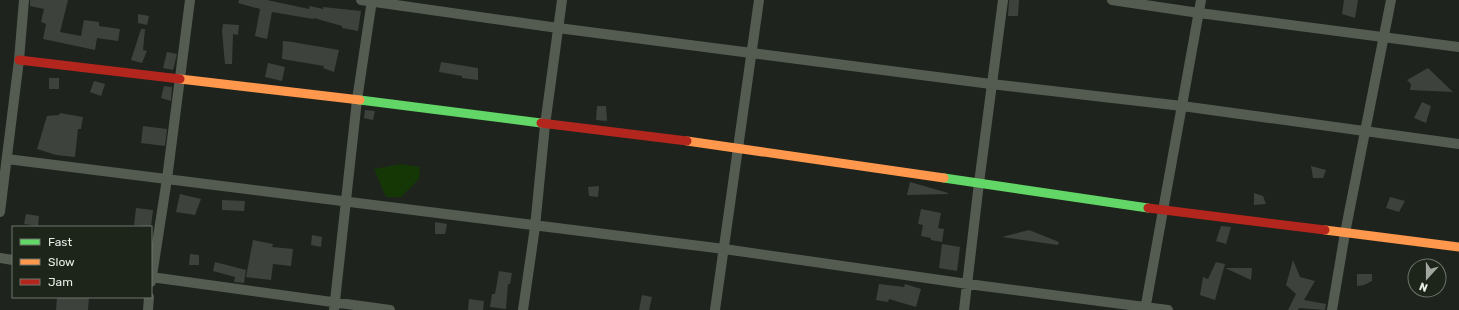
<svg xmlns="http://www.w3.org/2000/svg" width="1459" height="310" font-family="Rubik,sans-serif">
<rect width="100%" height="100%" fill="#1e231d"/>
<!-- green -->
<path fill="#153706" d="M401,164L420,167L419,179L401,197H386L374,169Z"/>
<!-- building -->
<path fill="#3e423d" d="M30,0H68L60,32L81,36L84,20L99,22V26L120,29L118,41L97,38L95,50L43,39L46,24L41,22L44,9L30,6Z
M239,0H267L309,9L310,6L323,9V7L361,11L358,31L342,28V26L314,18L313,19L272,12L267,39L255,36L260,9L238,3Z
M1009,0H1019L1018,16H1008Z
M1344,0H1358L1355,18L1342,14Z
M138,14L149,16L147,25L138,23Z
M223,24L239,25L238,35L233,34L232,64H225L222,31Z
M141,29H145L143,50L147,51L142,63L131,60Z
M283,41L292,42L339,50L334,72L323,68L324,66L282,59Z
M167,52L177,54L173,70L163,68Z
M441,62L478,68V80L462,78V76L439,72Z
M268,63L285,67L282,81L265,77Z
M1428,68L1453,92L1410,90L1411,84L1407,80Z
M49,78H59V89H49Z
M94,81L105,84L101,96L90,92Z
M164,86L172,87L171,101L161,98Z
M1422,102L1431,106L1426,123L1414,118Z
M597,106H606L607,121L596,120Z
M365,110L375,111L373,120L364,118Z
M60,113L83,117L81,129H78L75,157L56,155L37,149L47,116L59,115Z
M143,126L167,129L165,146L141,143Z
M1311,166L1326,170L1323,178H1313Z
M910,182L948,193V194L907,195Z
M599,186L598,197L589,196L588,187Z
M1254,193L1263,196L1266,204L1254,205Z
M180,194L201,199L195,215L176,212Z
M1390,197L1405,201L1399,212L1386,208Z
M222,200L245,201L244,211L222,210Z
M136,208L153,210L151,227L134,225Z
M921,209L941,213L938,228L944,229L942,242L931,240V238L921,236L923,225L918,224Z
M26,214L39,216L38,226L24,224Z
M435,222L447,224L445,234H435Z
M1221,226L1231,227L1226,244L1216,241Z
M1029,230L1059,242L1058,245L1002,237Z
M312,235L322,237L321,247L311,245Z
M253,240L273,244L272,247L293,249L291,266L273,264L271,280L246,277Z
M942,244L960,247L957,271L939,268Z
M190,254L199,255V265H189Z
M1293,260L1300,277L1315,281L1304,300L1326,304L1325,310L1299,308L1298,310H1288L1296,294L1286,285Z
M215,262L246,270L244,283L234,282L235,277L213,271Z
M1216,262L1225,264L1215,300L1200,295L1203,277L1208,279Z
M1225,268H1252L1251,280Z
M499,271L512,273L510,284H508L506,309L490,307L492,294H495Z
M1357,274H1372V281L1364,285L1357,286Z
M879,284L904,287L905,284L921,289L916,307L889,299L888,302L876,300Z
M642,295L652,297L649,310H639Z
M57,297H89L88,310H56Z
M469,299L484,301L483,310H468Z"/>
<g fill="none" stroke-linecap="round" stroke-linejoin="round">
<!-- street -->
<path stroke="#545c52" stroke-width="10" d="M361,0L558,28L991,84L1182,106L1459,144
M1112,0L1199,13L1459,47
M7,159L724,249L968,284L1168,310
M0,212L19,60L24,0
M0,258L13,260
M151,277L390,310
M151,282L167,179L190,0
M148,310L149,297
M334,310L357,100L372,0
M523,310L535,227L545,125L562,0
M715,310L759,0
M964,310L979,183L1003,0
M1145,310L1201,0
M1332,310L1345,233L1391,0"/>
<!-- fast -->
<path stroke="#63d668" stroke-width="9" d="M360,100L541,123
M944,178L1148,208"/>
<!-- slow -->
<path stroke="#ff974d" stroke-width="9" d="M180,79L360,100
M687,141L944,178
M1325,230L1459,247"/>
<!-- jam -->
<path stroke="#b3261e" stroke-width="9" d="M19,60L180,79
M541,123L687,141
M1148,208L1325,230"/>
</g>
<!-- legend -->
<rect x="12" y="226" width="140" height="72" fill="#1d251b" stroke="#6e756c"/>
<rect x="20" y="239" width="20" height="6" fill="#63d668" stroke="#6e756c"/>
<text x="48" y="246" font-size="12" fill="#e7ece5">Fast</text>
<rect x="20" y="259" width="20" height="6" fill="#ff974d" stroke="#6e756c"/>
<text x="48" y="266" font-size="12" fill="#e7ece5">Slow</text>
<rect x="20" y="279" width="20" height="6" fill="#b3261e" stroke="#6e756c"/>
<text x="48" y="286" font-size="12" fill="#e7ece5">Jam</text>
<!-- north arrow -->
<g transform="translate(1427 278) rotate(201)"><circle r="19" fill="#1d251b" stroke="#6e756c"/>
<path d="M0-3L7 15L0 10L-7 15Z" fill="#a1a69f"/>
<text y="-6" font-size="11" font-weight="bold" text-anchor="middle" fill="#e7ece5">N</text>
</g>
</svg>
